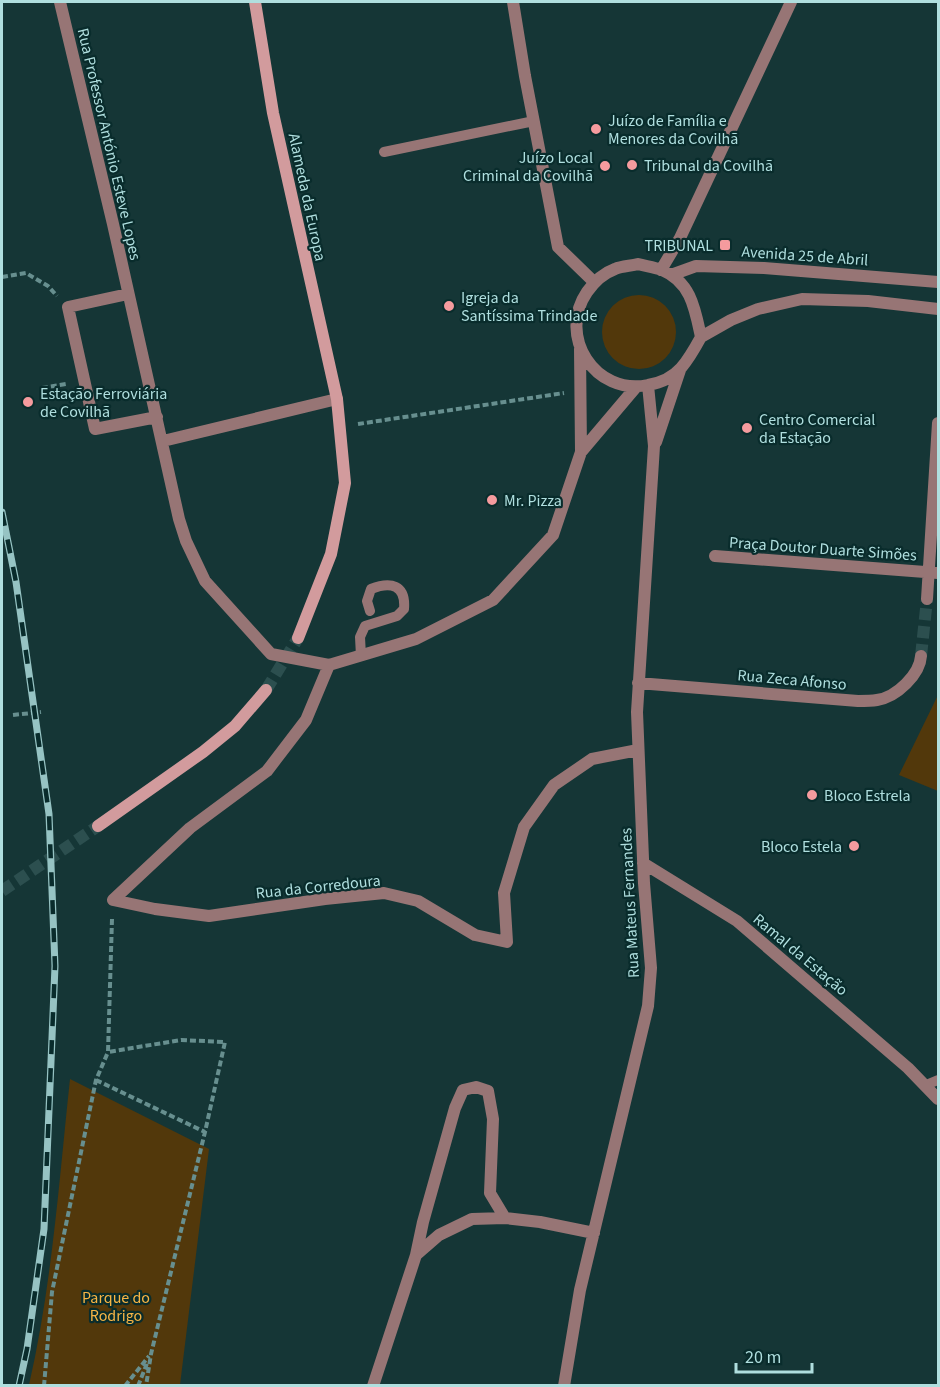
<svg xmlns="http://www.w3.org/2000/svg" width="940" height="1387" font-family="'Source Sans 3',sans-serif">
<rect width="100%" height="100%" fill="#153636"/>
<!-- green -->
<path fill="#52380b" d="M602 332a37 37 0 1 1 74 0a37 37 0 1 1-74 0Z
M938,695V791L899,775Z
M70,1079L209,1149L180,1385H29C52,1285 59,1181 70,1079Z"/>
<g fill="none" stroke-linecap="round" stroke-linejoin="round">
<!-- street-tunnel -->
<path stroke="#2c4f4f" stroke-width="12" stroke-dasharray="12 6" stroke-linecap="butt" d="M921,656L927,599"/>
<!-- secondary-tunnel -->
<path stroke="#2c4f4f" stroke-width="12" stroke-dasharray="12 6" stroke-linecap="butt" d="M266,690L298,638
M2,891L98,826"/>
<!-- path -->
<path stroke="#678f8f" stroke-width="4" stroke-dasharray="6 3" stroke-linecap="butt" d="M2,277L26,273L48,286L57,296
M42,388L66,384
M358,424L564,393
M13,715L41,712
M112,919L108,1052L181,1040L225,1042L205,1132L151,1354L146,1386
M96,1080L205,1132
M44,1386L52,1292L96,1080L108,1052
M125,1386L149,1356
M138,1386L148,1361"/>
<!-- lane -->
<path stroke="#977575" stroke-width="10" d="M384,152L534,121
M361,656L360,637L365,626L397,616L404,609C406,585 391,581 371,589L367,601L370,611
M926,1085L938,1080"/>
<!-- street -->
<path stroke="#977575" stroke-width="12" d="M60,2L113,224L179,519L186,541L205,581L271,654L329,665L416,639L493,600L553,535L581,452L580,349
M513,2L525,76L558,247L594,282
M638,264C645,266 654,267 662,270C691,282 695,309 701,337C695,348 689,359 681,368C673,377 660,383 648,385C595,396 557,336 587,292C594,282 604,273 615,269C622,266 631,266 638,264Z
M661,270L680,238L791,2
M671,275L696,266L764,268L938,282
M128,294L68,307L95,429L157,417
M701,337L731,320L758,309L802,299L868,301L938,309
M163,441L337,399
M656,442L680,370
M581,452L636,387
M715,556L938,573
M927,599L938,423
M638,683L858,701C864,701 871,701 877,700C897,697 920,674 921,656
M643,863L737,921L908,1068L938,1099
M113,900L155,909L209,916L325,899L384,893L418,901L475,935L507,942L504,893L524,827L554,785L592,759L638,750
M113,900L190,828L267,771L306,720L329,665
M416,1255L423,1222L455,1108L463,1090L476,1087L488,1091L493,1119L490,1193L505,1218
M373,1386L416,1255L439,1235L472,1219L505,1218L540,1222L594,1233
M564,1386L580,1290L648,1006L651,968L644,883L637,712L654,446L648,385"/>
<!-- secondary -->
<path stroke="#d29b9d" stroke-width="12" d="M255,2L273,113L337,399L345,483L331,554L298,638
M98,826L203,752L235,726L266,690"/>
<!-- rail casing -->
<g stroke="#96c3c3" stroke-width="7">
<path id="rail" d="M2,512L16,582L49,814L55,966L44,1229L27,1349L19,1386"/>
</g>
<!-- rail -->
<use href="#rail" stroke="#092c2c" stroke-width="4.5" stroke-dasharray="14" stroke-linecap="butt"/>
</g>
<!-- markers -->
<g fill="#f59b9e" stroke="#092c2c" stroke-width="2">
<circle cx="596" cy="129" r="6"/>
<circle cx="632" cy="165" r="6"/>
<circle cx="605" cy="166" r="6"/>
<rect x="719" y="239" width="12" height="12" rx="3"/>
<circle cx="449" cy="306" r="6"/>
<circle cx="28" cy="402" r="6"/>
<circle cx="747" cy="428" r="6"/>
<circle cx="492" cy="500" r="6"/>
<circle cx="812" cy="795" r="6"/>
<circle cx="854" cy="846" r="6"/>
</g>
<g text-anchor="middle" stroke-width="4.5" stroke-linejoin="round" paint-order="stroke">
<!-- poi labels -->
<g font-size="16" fill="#b0dfdf" stroke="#092c2c" text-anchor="start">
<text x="608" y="126">Juízo de Família e<tspan x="608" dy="18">Menores da Covilhã</tspan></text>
<text x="593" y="163" text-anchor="end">Juízo Local<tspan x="593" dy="18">Criminal da Covilhã</tspan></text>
<text x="644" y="171">Tribunal da Covilhã</text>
<text x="713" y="251" text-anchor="end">TRIBUNAL</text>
<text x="461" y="303">Igreja da<tspan x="461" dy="18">Santíssima Trindade</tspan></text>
<text x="40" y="399">Estação Ferroviária<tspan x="40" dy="18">de Covilhã</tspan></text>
<text x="759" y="425">Centro Comercial<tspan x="759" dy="18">da Estação</tspan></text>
<text x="504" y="506">Mr. Pizza</text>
<text x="824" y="801">Bloco Estrela</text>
<text x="842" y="852" text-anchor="end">Bloco Estela</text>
</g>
<!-- street labels -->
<g font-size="16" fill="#b0dfdf" stroke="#092c2c">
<text transform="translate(110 144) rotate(77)" y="6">Rua Professor António Esteve Lopes</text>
<text transform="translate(308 197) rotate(78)" y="6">Alameda da Europa</text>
<text transform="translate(805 255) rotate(4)" y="6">Avenida 25 de Abril</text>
<text transform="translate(823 548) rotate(4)" y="6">Praça Doutor Duarte Simões</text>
<text transform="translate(792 679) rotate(5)" y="6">Rua Zeca Afonso</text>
<text transform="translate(318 886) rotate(-6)" y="6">Rua da Corredoura</text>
<text transform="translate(629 903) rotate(-93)" y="6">Rua Mateus Fernandes</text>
<text transform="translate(801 954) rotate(40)" y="6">Ramal da Estação</text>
</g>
<!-- park labels -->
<g font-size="16" fill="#f7b545" stroke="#092c2c">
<text x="116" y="1303">Parque do<tspan x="116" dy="18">Rodrigo</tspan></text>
</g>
</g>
<!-- border -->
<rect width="940" height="1387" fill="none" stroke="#b0dfdf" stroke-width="6"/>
<!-- scale -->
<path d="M736 1363v9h76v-9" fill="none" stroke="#b0dfdf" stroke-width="3"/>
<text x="745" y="1363" font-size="18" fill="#b0dfdf" stroke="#092c2c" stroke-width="4.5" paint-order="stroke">20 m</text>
</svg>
